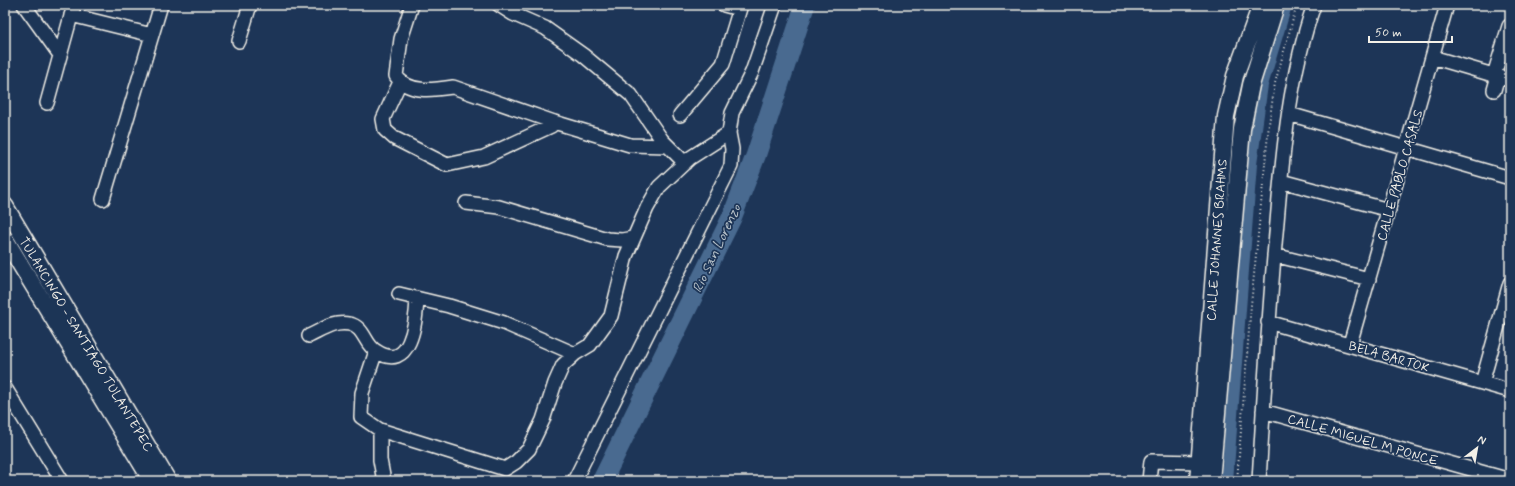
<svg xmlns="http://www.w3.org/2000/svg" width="1515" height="486" font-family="Mynerve,sans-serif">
<rect width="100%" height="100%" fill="#1d3557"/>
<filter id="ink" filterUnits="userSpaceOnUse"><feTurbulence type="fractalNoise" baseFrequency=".025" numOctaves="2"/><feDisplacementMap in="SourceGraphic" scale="8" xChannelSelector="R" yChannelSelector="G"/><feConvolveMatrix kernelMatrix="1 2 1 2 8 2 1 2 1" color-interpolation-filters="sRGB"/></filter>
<g filter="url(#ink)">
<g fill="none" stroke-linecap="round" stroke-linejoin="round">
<!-- canal -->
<path stroke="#4a6b90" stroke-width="12" d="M1227,481L1251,164L1262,85L1286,5"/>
<!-- river -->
<path stroke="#4a6b90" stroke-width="20" d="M602,481L732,217L756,155L805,5"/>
<!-- minor casing -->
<g stroke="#f4f1e8" stroke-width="16">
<path id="minor" d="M24,5L60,55
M412,5L401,39L396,76C409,94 433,90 453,87L554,122L630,145L668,146
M499,5L513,14L545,28L583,55L631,95L662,140L685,163
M724,5L739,9
M71,15L152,35
M239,41L250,5
M1432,57L1510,80
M1494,75L1509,26
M400,82L383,119L385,130L394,138L447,165L484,157L551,126L554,122
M1494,90L1498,76
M47,103L74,5
M1289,114L1510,178
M680,115L723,64L741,5
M1281,181L1389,210
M103,199L161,5
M466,203L499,207L607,239L622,240L633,238
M1274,255L1369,279
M399,294L449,306L504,323L575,354
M1268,322L1510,391
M309,336C322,330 335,321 349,324C365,327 364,344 376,351C411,374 416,321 417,299
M1350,344L1447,5
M376,351L362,393L361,417L380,430L505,469L516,462L529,449L543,420L555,383L563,365L575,354L590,345L611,316L626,256L647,208L659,187L690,158L729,133
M1482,383L1510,283
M5,388L62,481
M1263,411L1510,480
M380,430V460L384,481
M574,481L731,166L732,149L729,133L732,113L752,72L775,5
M1149,481L1151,461L1200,462
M1259,481C1264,394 1269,308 1277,222C1283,149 1290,74 1314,5"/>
</g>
<!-- major casing -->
<g stroke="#f4f1e8" stroke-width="19">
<path id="major" d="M5,206L168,481
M5,239L152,481
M1198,481L1226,116L1235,76L1261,5
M1211,481L1242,129L1251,85L1276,5"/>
</g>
<!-- path -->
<path stroke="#f4f1e8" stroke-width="2" stroke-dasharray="1 3" stroke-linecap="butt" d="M1237,481L1251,305L1269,124L1275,83L1297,5"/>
<!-- minor -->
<use href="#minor" stroke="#1d3557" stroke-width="13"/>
<!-- major -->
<use href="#major" stroke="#1d3557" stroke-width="16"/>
</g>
</g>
<g text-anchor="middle" stroke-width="3.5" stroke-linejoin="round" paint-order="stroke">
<!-- street labels -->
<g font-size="13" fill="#f4f1e8" stroke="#1d3557">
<text transform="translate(1399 175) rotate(-74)" y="5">CALLE PABLO CASALS</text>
<text transform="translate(1216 240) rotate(-86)" y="5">CALLE JOHANNES BRAHMS</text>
<text transform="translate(87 344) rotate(59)" y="5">TULANCINGO - SANTIAGO TULANTEPEC</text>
<text transform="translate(1389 356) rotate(16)" y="5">BELA BARTOK</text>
<text transform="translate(1363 439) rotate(16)" y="5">CALLE MIGUEL M PONCE</text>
</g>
<!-- water labels -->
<g font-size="14" font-style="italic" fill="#b8c2c9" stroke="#1d3557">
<text transform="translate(716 248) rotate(-65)" y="5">Rio San Lorenzo</text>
</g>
</g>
<!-- margin -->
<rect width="1515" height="486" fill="none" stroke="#1d3557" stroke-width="20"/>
<rect x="10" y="10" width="1495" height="466" fill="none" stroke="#f4f1e8" stroke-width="1.5" filter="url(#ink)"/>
<!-- north arrow -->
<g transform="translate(1477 448) rotate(31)" stroke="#1d3557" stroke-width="3" paint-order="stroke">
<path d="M0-3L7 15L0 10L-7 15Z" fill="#f4f1e8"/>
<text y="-6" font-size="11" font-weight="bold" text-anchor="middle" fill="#f4f1e8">N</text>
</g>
<!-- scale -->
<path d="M1369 36v6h83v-6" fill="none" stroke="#f4f1e8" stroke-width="2"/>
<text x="1375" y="36" font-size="12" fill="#f4f1e8" stroke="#1d3557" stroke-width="3" paint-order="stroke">50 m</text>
</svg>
